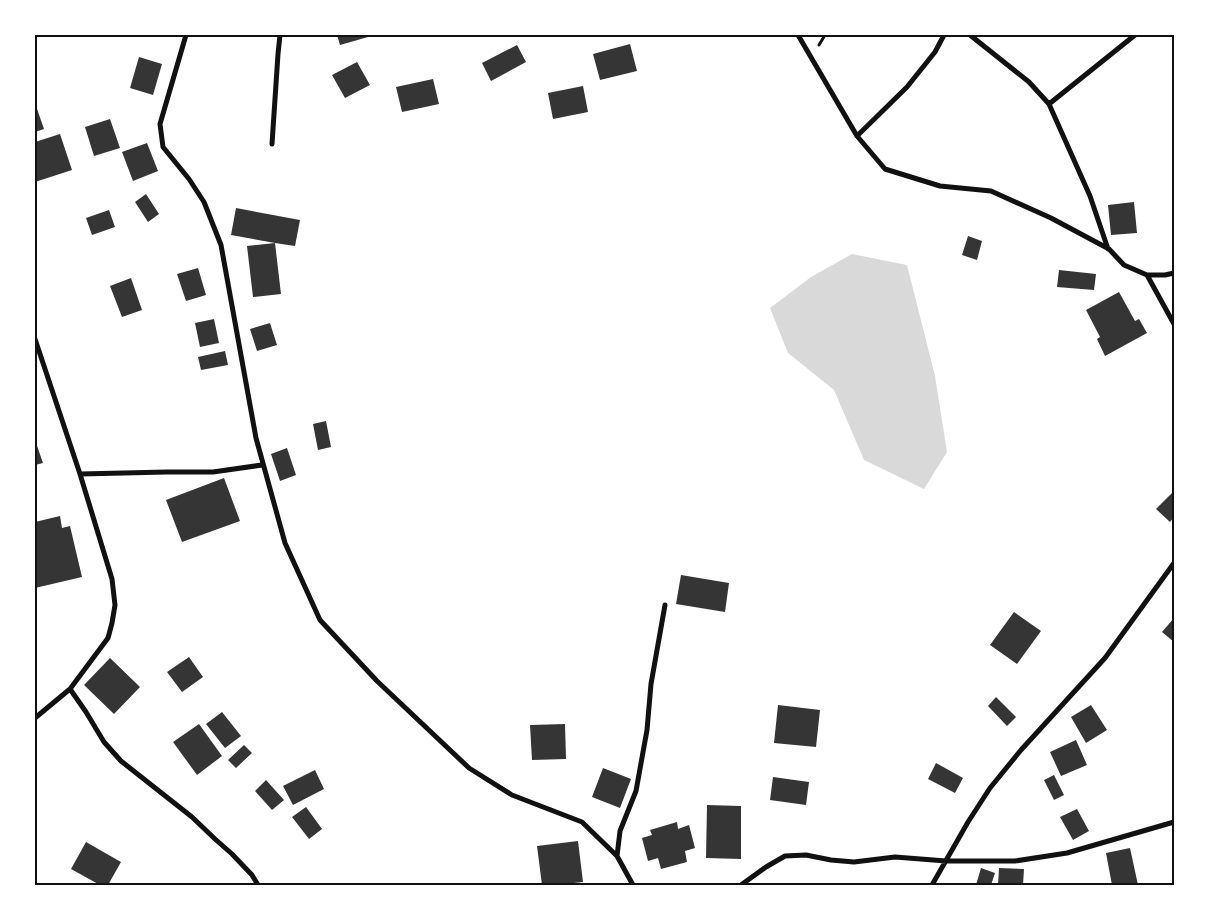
<svg xmlns="http://www.w3.org/2000/svg" width="1209" height="920" font-family="'Alegreya Sans',sans-serif">
<rect width="100%" height="100%" fill="#fff"/>
<!-- water -->
<path fill="#d9d9d9" d="M852,254L907,265L935,376L947,452L924,489L864,460L834,390L788,353L770,308L811,277Z"/>
<!-- building -->
<path fill="#353535" d="M337,35H368V37L340,45Z
M630,44L637,71L600,80L593,54Z
M517,45L526,62L491,81L482,63Z
M139,57L162,64L153,95L130,88Z
M357,62L370,85L345,98L332,75Z
M433,79L439,104L402,112L396,87Z
M583,86L588,112L553,119L548,93Z
M35,103L44,129L35,132Z
M110,119L120,148L94,156L85,127Z
M60,134L72,170L35,182V142Z
M147,143L158,171L133,181L122,152Z
M146,194L159,214L148,222L135,202Z
M1134,202L1137,233L1111,235L1108,205Z
M236,208L300,220L295,246L275,243L281,294L253,297L247,246L275,243L231,235Z
M109,210L115,227L92,235L86,218Z
M968,236L982,241L977,260L962,255Z
M198,268L206,295L186,301L177,274Z
M1059,270L1096,274L1094,290L1057,287Z
M131,278L142,310L122,317L110,286Z
M1119,292L1135,321L1139,319L1147,333L1105,356L1097,339L1100,337L1086,310Z
M214,319L219,343L200,347L195,323Z
M270,323L277,345L257,351L250,329Z
M225,351L228,365L201,370L198,357Z
M326,421L331,447L318,450L313,424Z
M35,440L43,463L35,465Z
M287,448L296,475L280,481L271,454Z
M224,478L240,521L182,542L166,500Z
M1174,491V517L1170,522L1156,509Z
M60,516L62,528L70,526L82,577L35,588V522Z
M681,575L729,583L725,612L676,604Z
M1014,612L1041,631L1017,664L990,645Z
M1174,618V642L1162,632Z
M189,657L203,677L182,692L167,672Z
M110,658L140,687L114,714L84,685Z
M996,697L1016,717L1007,726L988,706Z
M778,705L820,710L816,747L774,743Z
M1091,705L1107,730L1086,743L1071,717Z
M222,712L241,736L225,748L206,724Z
M199,724L222,756L197,775L173,742Z
M565,724L566,759L532,760L530,725Z
M1076,740L1087,765L1061,776L1050,752Z
M244,745L252,753L236,768L228,760Z
M936,763L963,778L955,793L928,779Z
M603,768L631,779L620,808L592,797Z
M315,770L324,789L293,805L283,786Z
M1054,775L1064,795L1054,800L1044,780Z
M773,777L809,782L806,805L770,800Z
M266,780L284,800L272,810L255,791Z
M707,805L741,806V859L706,858Z
M306,807L322,829L309,839L292,817Z
M1077,809L1089,831L1073,840L1060,817Z
M677,822L678,829L689,825L695,848L685,851L687,862L661,869L658,858L648,861L642,838L652,835L650,830Z
M578,841L583,882L556,885H542L537,846Z
M86,842L121,862L108,885H100L71,869Z
M1130,848L1138,885H1112L1106,853Z
M981,868L995,873L991,885H976Z
M999,868L1024,869L1023,885H998Z"/>
<g fill="none" stroke-linecap="round" stroke-linejoin="round">
<!-- path -->
<path stroke="#111" stroke-width="3" d="M819,45L825,35"/>
<!-- minor -->
<path stroke="#111" stroke-width="5" d="M186,35L160,124L163,147L189,179L204,202L221,245L256,438L285,543L320,620L377,681L469,768L512,795L582,822L617,856L633,885
M798,35L857,136L885,169L940,186L991,191L1051,218L1109,249L1124,265L1147,275H1165L1174,273
M970,35L1029,82L1049,104L1090,196L1108,249
M1049,104L1135,35
M857,136L907,87L935,52L944,35
M272,144L278,54L280,35
M1147,275L1174,324
M35,339L80,474L112,579L115,605L112,623L108,638L70,689L35,718
M80,474L167,472H213L262,465
M70,689L86,712L104,742L121,761L192,817L215,839L232,854L252,875L258,885
M617,856L620,831L636,791L647,730L651,684L665,605
M741,885L766,867L785,856L806,855L831,860L854,862L895,857L946,861H1015L1067,853L1174,822
M932,885L968,822L990,788L1021,750L1105,658L1174,563"/>
</g>
<!-- border -->
<rect width="1209" height="920" fill="none" stroke="#ffffff" stroke-width="72"/>
<rect x="36" y="36" width="1137" height="848" fill="none" stroke="#111" stroke-width="2"/>
</svg>
